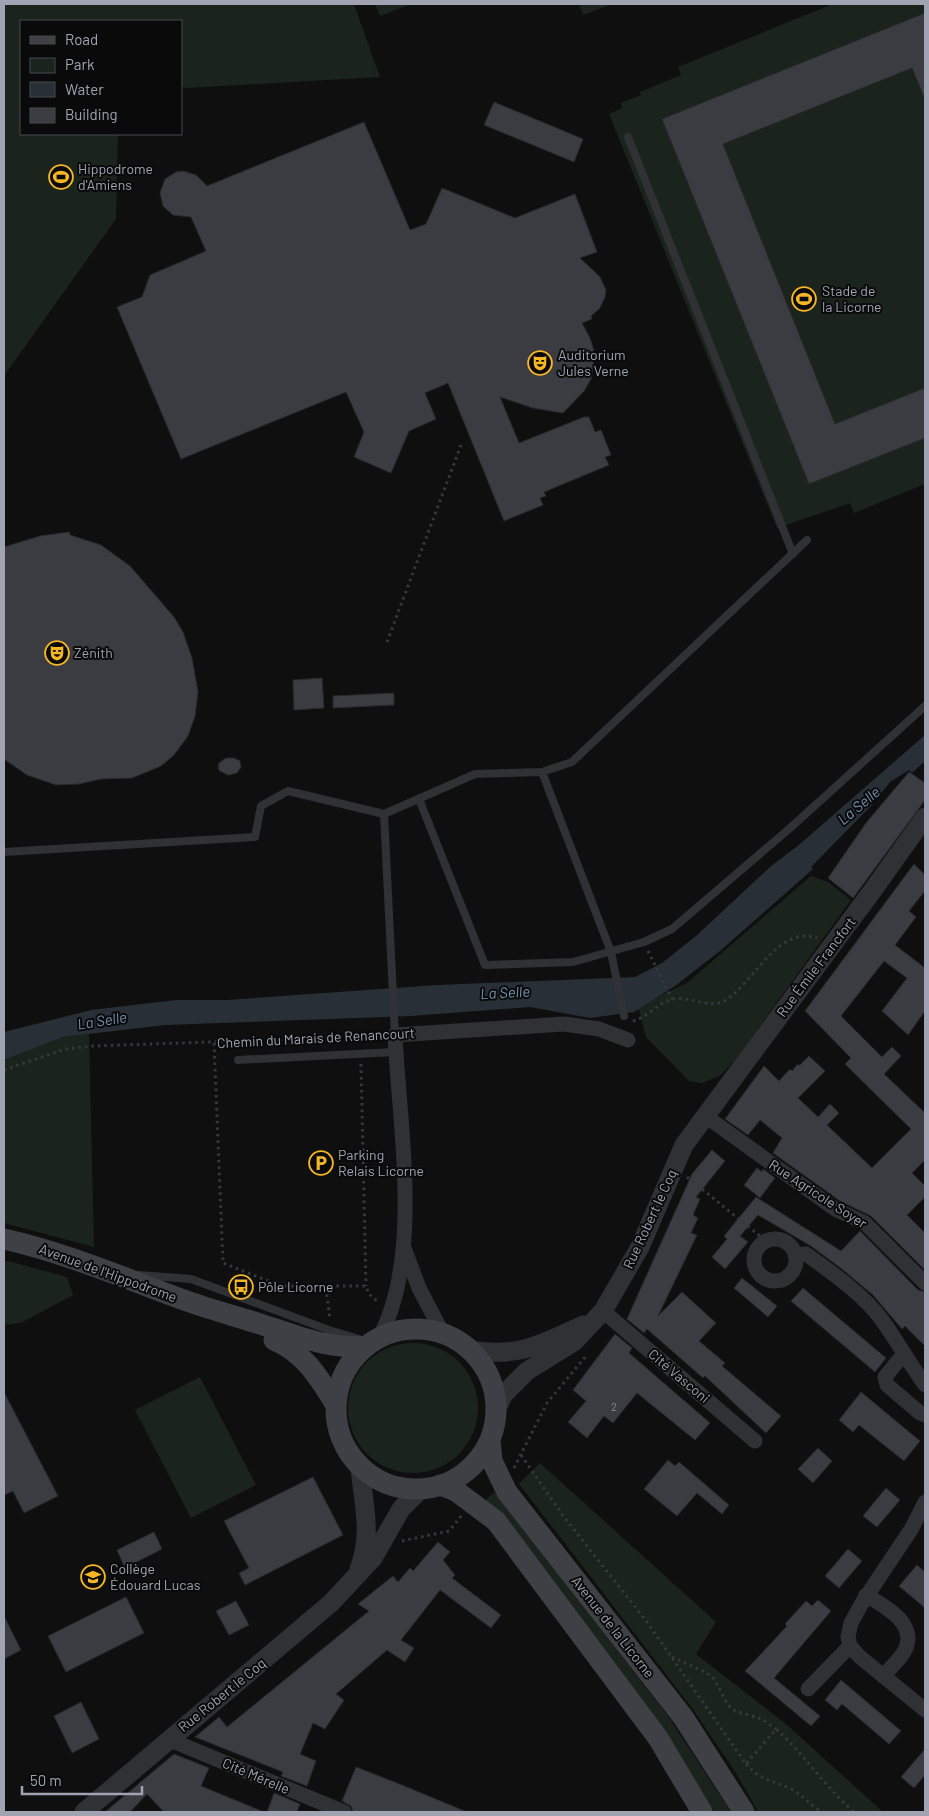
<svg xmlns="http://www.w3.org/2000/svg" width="929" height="1816" font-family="Barlow,sans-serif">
<rect width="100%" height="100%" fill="#0f0f10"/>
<!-- green -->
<path fill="#1b231d" d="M4,4H354L380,77L186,88L181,86V21H21V134H118L116,219L4,376Z
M375,4H411L380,16Z
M579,4H612L583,15Z
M833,4H925V484L854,513L850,503L777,528L609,114L622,108L621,103L641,95L640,92L681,75L678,67Z
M811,876L828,882L851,900L736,1059L721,1075L702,1083L689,1081L646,1037L638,1006L687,983Z
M89,1034L94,1247L4,1223V1060L63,1037Z
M4,1260L67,1277L73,1295L21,1323L4,1325Z
M348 1408a65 65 0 1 1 130 0a65 65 0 1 1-130 0Z
M200,1377L256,1485L191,1518L135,1410Z
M540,1463L716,1622L696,1654L786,1724L883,1812H758L736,1773L692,1708L519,1484Z
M495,1492L668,1716L731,1812H714L664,1731L485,1500Z"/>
<!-- water -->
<path fill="#282f36" d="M925,735V761L912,773L909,770L890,782L872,805L811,867L813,869L720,951L675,986L634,1012L590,1018L530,1007L411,1016L165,1025L63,1037L4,1060V1032L91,1010L176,1000H227L437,985L635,977L662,963L696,936L770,867L800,844Z"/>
<!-- building -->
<path fill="#3b3c41" stroke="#29292d" d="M925,13V99L912,68L723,144L835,424L925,388V438L809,484L662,119Z
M494,102L583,139L574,162L484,125Z
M364,122L410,230L426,224L442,188L515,218L575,194L597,252L580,258L600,277L606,290L605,297L600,308L591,316L592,319L582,323L590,338L595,354L591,379L584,391L563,413L533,408L500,397L519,443L584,417H589L595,432L601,430L611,455L605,457L609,465L544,492L546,496L540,498L543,505L504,521L448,383L425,393L436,419L409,431L391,473L354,457L364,432L346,392L181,459L117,307L142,297L150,275L206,251L191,217L173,215L163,206L160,193L165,179L176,172L183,171L196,175L207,186Z
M69,532L70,535L101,545L130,566L174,617L183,632L192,658L198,692L195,716L188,736L174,755L161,766L132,778L101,779L79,784L56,785L27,775L4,759V547L40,536Z
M322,678L324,708L294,710L293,680Z
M394,693V705L333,708V696Z
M226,758H234L240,761L241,767L237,773L228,775L220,771L218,768L219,763Z
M909,772L925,783V800L853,898L828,878L866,823Z
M914,864L925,875V891L909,911L916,917L895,945L925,968V1011L908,1035L882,1011L907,978L884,961L841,1016L882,1057L892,1047L901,1056L884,1074L925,1113V1160L912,1173L925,1186V1197L907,1215L925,1233V1270L871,1216L840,1201L773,1153L782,1138L760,1120L748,1135L725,1119L764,1066L779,1081L790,1069L792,1071L798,1064L799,1066L809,1056L825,1071L798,1098L818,1117L830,1104L839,1113L827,1125L872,1168L911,1129L845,1064L851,1058L805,1011Z
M712,1150L725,1161L696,1197L700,1199L693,1215L698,1218L691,1233L697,1235L658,1316L682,1292L716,1323L699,1341L725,1363L722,1366L781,1416L766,1433L705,1376L703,1378L647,1329L644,1333L627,1319L692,1174Z
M757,1168L762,1172L763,1169L775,1178L760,1198L744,1185Z
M756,1197L841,1251L860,1231L918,1290L925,1292V1346L905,1326L902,1329L873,1295L842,1269L811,1246L758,1215L740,1236L748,1242L725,1269L712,1257L727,1239L724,1236Z
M742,1278L777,1306L768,1317L734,1288Z
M803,1288L886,1358L875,1372L791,1301Z
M615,1334L632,1348L629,1353L710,1423L695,1440L637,1393L613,1423L604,1416L587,1438L568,1422L586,1401L573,1390Z
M4,1392L58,1496L24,1513L13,1491L4,1495Z
M861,1392L920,1441L904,1461L859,1425L853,1432L839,1420Z
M818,1448L832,1461L813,1483L798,1469Z
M668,1460L675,1466L679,1462L729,1505L722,1514L697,1493L677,1516L644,1489Z
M313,1477L343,1535L245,1585L239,1573L249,1568L224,1521Z
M886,1488L900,1500L877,1527L863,1516Z
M154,1532L162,1549L125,1568L117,1550Z
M438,1542L450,1552L443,1560L455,1575L452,1578L501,1615L491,1628L440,1590L401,1640L414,1648L405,1662L387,1650L336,1694L344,1700L325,1729L313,1723L300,1754L316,1761L307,1786L281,1776L283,1772L195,1737L219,1717L227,1727L369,1611L358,1604L393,1576L398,1582L410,1568L413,1571Z
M848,1549L862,1561L839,1588L825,1576Z
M917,1565L925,1572V1608L899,1586Z
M126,1597L144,1633L66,1672L48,1636Z
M818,1600L831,1611L774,1678L820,1716L811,1726L745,1671L787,1626L785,1624L806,1601L812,1606Z
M236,1601L249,1625L229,1635L216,1611Z
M4,1616L21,1650L4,1659Z
M841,1680L901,1731L889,1744L842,1704L837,1710L825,1700Z
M81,1702L99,1739L72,1753L54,1716Z
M925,1749V1775L914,1788L901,1777Z
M174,1754L209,1768L201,1786L264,1812H164L147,1794L130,1812H105Z
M356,1767L397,1783L467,1812H353L351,1806L342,1801Z
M274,1793L300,1804L297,1812H267Z"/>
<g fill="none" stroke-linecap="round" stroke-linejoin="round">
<!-- path -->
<path stroke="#36383c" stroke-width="3" stroke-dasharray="2.5 4" stroke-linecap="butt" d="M387,642L461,445
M648,951L672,999
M633,1021C648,1017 659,1002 673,999C691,996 711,1010 726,1000C754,982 778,925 817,938
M214,1043L223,1263L281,1286H366L369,1294L378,1302
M361,1064L366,1286
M4,1070L65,1049L93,1046L382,1036
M687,1177L766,1241
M326,1288L330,1319
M521,1455L564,1517L647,1622L746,1764L776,1729C805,1755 825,1787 854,1812
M514,1468L547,1403L586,1356
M402,1541L449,1531L462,1515
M672,1657L707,1673L714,1679L728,1705L735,1711L762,1719L776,1729
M746,1764C761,1781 772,1780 791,1789C803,1795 810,1806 823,1812"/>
<!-- service -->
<path stroke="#303135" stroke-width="8" d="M628,137L793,554
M542,772L572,762L807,540
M419,799L485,965L573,962L644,942L672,929L789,829L925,706
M384,814L395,1035
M4,852L255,837L261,806L288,791L384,814L475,774L542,772L611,952L624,1016
M238,1060L395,1052
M139,1275L191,1279L329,1330L359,1339"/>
<!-- minor -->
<path stroke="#303135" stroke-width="15" d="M704,1115L835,1209L865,1223L925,1283
M754 1260a21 21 0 1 1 42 0a21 21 0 1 1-42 0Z
M404,1248L419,1288L443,1334
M795,1255L806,1254C831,1272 864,1295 882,1320C897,1341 910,1364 925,1385
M603,1311L755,1441
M379,1338C423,1257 399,1126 395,1035L564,1024L599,1029L628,1040
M903,1355L885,1377L887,1385L920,1413L925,1415
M925,1502L912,1528L862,1603L851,1623L848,1637L850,1646L860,1657L925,1710
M866,1595C884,1606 916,1622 906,1648C902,1658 890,1668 883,1676
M808,1689L850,1646
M168,1739L344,1812"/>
<!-- tertiary -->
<path stroke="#303135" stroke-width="19" d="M470,1350C518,1358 540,1345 583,1325
M496,1410L504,1394L527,1371L574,1342L603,1311L640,1247L684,1145L873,890L925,817
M359,1569C373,1532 363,1504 360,1467
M84,1812L331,1603L373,1558L401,1509L421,1489"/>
<!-- secondary -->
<path stroke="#3e4045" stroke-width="21" d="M4,1239C66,1253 124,1278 184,1300C209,1309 235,1316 260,1324C297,1335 327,1350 367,1346
M336 1409a80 80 0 1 1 160 0a80 80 0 1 1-160 0Z
M274,1340C305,1353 319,1378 336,1405
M490,1440L492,1461L507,1492L683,1717L744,1812
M440,1485L456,1491L496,1521L658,1738L702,1812"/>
</g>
<!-- icons -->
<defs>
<g id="stadium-ring" transform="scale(1.25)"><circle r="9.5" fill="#0a0a0b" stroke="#f5b723" stroke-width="1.5"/><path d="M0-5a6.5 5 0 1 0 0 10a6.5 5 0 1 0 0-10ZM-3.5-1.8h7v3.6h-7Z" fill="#f5b723"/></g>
<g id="theatre-ring" transform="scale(1.25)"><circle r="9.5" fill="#0a0a0b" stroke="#f5b723" stroke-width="1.5"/><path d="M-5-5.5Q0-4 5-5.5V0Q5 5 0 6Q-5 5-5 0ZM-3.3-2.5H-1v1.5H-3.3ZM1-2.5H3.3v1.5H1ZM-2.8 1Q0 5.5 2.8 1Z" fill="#f5b723"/></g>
<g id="parking-ring" transform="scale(1.25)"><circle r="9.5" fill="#0a0a0b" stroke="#f5b723" stroke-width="1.5"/><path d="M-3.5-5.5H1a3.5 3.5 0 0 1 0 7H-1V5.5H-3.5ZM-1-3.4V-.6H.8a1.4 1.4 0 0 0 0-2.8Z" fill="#f5b723"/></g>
<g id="bus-ring" transform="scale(1.25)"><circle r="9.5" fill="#0a0a0b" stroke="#f5b723" stroke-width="1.5"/><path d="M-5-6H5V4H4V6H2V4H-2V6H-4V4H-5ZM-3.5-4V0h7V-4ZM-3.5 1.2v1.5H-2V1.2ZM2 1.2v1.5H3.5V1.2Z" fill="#f5b723"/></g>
<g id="school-ring" transform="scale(1.25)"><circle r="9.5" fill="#0a0a0b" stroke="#f5b723" stroke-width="1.5"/><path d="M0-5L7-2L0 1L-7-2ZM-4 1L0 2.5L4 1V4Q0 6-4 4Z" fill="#f5b723"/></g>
</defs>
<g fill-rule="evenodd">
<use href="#stadium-ring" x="61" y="177"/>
<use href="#stadium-ring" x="804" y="299"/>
<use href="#theatre-ring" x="540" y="363"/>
<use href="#theatre-ring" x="57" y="653"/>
<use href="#parking-ring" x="321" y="1163"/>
<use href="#bus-ring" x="241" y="1287"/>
<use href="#school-ring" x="93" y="1577"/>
</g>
<g text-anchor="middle" stroke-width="4" stroke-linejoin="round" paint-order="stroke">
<!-- number labels -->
<g font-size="11" fill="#878a96">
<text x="614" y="1411">2</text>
</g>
<!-- poi labels -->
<g font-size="14" fill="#a0a4b2" stroke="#0a0a0b" text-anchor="start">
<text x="78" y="174">Hippodrome<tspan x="78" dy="16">d'Amiens</tspan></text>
<text x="822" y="296">Stade de<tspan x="822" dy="16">la Licorne</tspan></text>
<text x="558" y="360">Auditorium<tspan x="558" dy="16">Jules Verne</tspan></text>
<text x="74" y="658">Zénith</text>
<text x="338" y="1160">Parking<tspan x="338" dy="16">Relais Licorne</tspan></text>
<text x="258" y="1292">Pôle Licorne</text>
<text x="110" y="1574">Collège<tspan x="110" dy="16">Édouard Lucas</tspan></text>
</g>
<!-- street labels -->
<g font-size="14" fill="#a0a4b2" stroke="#0a0a0b">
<text transform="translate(816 967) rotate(-53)" y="5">Rue Émile Francfort</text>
<text transform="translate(316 1038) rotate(-3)" y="5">Chemin du Marais de Renancourt</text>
<text transform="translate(818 1194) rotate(33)" y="5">Rue Agricole Soyer</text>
<text transform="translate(650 1219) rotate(-65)" y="5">Rue Robert le Coq</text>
<text transform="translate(108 1273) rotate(20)" y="5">Avenue de l'Hippodrome</text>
<text transform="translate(679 1376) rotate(40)" y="5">Cité Vasconi</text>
<text transform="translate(613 1627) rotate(52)" y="5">Avenue de la Licorne</text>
<text transform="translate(222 1695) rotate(-39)" y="5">Rue Robert le Coq</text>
<text transform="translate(256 1776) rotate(23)" y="5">Cité Mérelle</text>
</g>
<!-- water labels -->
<g font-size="15" font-style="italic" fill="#7591af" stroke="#0a0a0b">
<text transform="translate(859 806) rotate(-40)" y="5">La Selle</text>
<text transform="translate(505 993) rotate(-3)" y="5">La Selle</text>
<text transform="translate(102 1021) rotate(-9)" y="5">La Selle</text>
</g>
</g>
<!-- border -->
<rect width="929" height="1816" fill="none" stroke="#a0a4b2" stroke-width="10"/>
<!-- legend -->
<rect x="20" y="20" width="162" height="115" fill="#0a0a0b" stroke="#46484e"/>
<rect x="30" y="36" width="25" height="8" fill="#3e4045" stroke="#46484e"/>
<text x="65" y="45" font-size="15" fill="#a0a4b2">Road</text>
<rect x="30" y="58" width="25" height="15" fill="#1b231d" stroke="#46484e"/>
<text x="65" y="70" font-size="15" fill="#a0a4b2">Park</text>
<rect x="30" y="82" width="25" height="15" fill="#282f36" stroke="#46484e"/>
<text x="65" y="95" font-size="15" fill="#a0a4b2">Water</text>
<rect x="30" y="108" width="25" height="15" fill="#3b3c41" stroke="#46484e"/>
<text x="65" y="120" font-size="15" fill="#a0a4b2">Building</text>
<!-- scale -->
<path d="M22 1786v8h120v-8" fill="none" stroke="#a0a4b2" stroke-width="2.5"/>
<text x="30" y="1786" font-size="15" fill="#a0a4b2" stroke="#0a0a0b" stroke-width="4" paint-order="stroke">50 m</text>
</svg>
